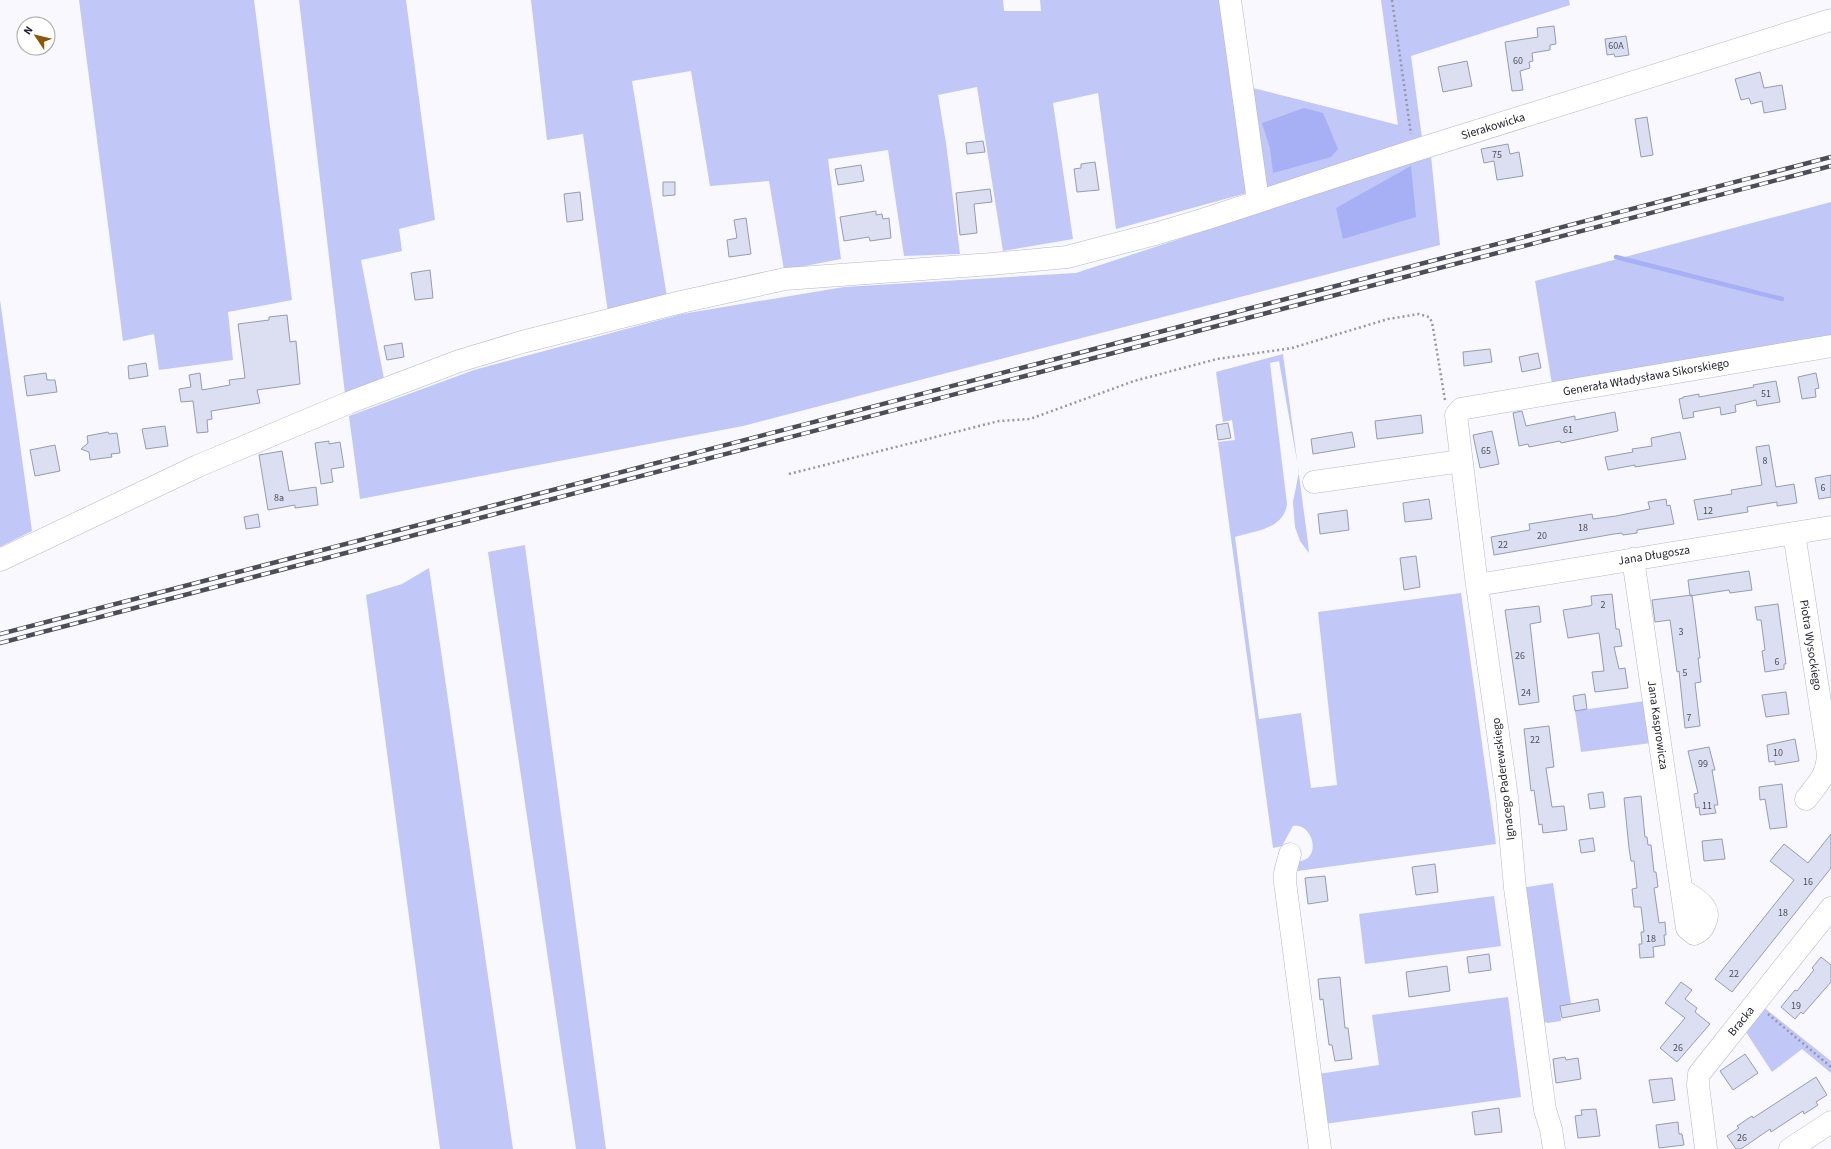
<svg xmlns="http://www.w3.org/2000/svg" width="1831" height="1149" font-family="'Source Sans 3',sans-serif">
<rect width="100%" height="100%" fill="#f8f8fe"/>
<!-- green -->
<path fill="#c1c7f6" d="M79,0H254L292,300L228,312L233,360L159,370L154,334L123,341Z
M299,0H406L435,220L399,229L402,251L361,260L384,379L345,394Z
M531,0H1003L1004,11H1041L1040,0H1241L1253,88L1398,125L1381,0H1569L1570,5L1411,56L1422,138L1265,188L1116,229L1098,93L1053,103L1073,239L1003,251L977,87L938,95L946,143L960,254L904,256L888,150L828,159L841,259L784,270L769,181L710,186L691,71L632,81L667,297L608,313L583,134L547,140Z
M1431,156L1440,245L743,426L360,499L349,416L474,370L682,314L844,287L1076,273Z
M1831,202V341L1782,349L1781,342L1780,344L1552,384L1535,281Z
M0,300L32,531L0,547Z
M1283,354L1308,543L1309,553L1300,541L1295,527L1293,502L1299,472L1279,361L1270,363L1287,504C1284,529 1255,531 1235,537L1259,719L1301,713L1311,788L1337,785L1318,612L1461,593L1496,844L1290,872L1295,863C1301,861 1308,860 1311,854C1317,842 1307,823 1293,826L1282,846L1273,848L1218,442L1235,440L1232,420L1223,422L1216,372Z
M525,545V546L606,1149H576L488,552Z
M429,568L513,1149H440L366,595L402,584Z
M1645,701L1651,743L1581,752L1575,711Z
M1553,883L1571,1004L1560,1006L1561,1021L1548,1023L1537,1020L1520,888Z
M1494,896L1501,946L1365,964L1359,914Z
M1508,997L1521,1097L1324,1124L1318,1074L1379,1065L1372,1015Z
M1762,1006L1831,1061V1073L1802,1049L1772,1072L1744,1029Z"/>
<!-- water -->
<path fill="#a7aff5" d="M1304,108L1323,113L1338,149L1331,157L1273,173L1270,148L1262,123Z
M1411,166L1416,217L1343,239L1336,208Z"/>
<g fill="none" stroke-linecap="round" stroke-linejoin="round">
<!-- stream -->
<path stroke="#a7aff5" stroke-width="4.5" d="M1616,257L1782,299"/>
</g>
<!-- building -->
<path fill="#dcdff2" stroke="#979bb3" d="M1554,26L1556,44L1550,45V50L1532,53L1533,61L1529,62L1530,68L1520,71L1523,90L1512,91L1505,42L1538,37L1537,28Z
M1626,36L1629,55L1615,57L1614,54L1607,55L1605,39Z
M1467,61L1472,86L1443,92L1438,67Z
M1760,72L1764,88L1782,85L1786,109L1764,113L1762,101L1751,104L1749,98L1741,100L1735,79Z
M1647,117L1653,155L1641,157L1635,119Z
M983,141L985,152L967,154L966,143Z
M1508,144L1510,154L1519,152L1523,176L1497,180L1494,161L1484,163L1481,149Z
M1095,162L1099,190L1077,192L1074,169L1081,168V164Z
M861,165L864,181L838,185L835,169Z
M663,182H675V195L663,196Z
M990,189L992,202L974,204L977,233L960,235L956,193Z
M580,192L583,220L567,222L564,194Z
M876,211V215L882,214L883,219L889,218L891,238L870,241L869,237L844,241L840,217Z
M746,218L751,254L729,257L727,240L737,238L734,220Z
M430,270L433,298L415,300L411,273Z
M287,315L290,342L296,341L300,384L257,390L260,403L211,411L212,419L207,420L208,432L197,433L193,401L181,402L179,389L191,387L189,375L200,373L202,390L230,385L229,380L245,378L238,324L269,320V317Z
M402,343L404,357L387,360L384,346Z
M1490,349L1492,362L1464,366L1463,352Z
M1538,353L1541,368L1522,372L1519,357Z
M146,363L148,376L129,379L128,366Z
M46,373L47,380H55L57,392L27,396L24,376Z
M1816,373L1819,388L1815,389L1816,397L1802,399L1798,377Z
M1776,381L1780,402L1757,406L1756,400L1735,405L1736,412L1721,415L1720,407L1693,412L1694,417L1683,419L1679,399L1683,398V397L1699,394V397L1754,387L1753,385Z
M1522,411L1526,426L1575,416V420L1615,412L1618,431L1561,443L1560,441L1529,447L1528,444L1519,446L1513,413Z
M1421,415L1423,433L1377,439L1375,421Z
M1228,423L1231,438L1218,440L1216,425Z
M165,426L168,446L146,449L142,429Z
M1492,431L1499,464L1480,468L1473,435Z
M108,432L109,434L117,433L120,453L111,454L112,457L90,460L89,452L81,449L88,443L87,436Z
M1352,432L1355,447L1313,454L1311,439Z
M1680,432L1686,459L1635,467V465L1608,470L1605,457L1633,452L1632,449L1652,446L1651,438Z
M329,441V444L340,442L344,467L331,469L333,482L321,484L315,443Z
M55,445L60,471L35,476L30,450Z
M1769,445L1776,487L1794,484L1797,503L1777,506V502L1747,507L1748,512L1698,520L1694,500L1732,494L1731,490L1762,485L1756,447Z
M282,451L289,491L316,487L318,505L295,508V505L268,510L259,455Z
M1831,475V497L1819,499L1815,478Z
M1429,499L1432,519L1405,522L1403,503Z
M1666,499L1667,506L1670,505L1674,524L1637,530V533L1623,535L1622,533L1614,534L1494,555L1491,537L1530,530L1529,524L1592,514L1593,519L1616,516L1650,509L1648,502Z
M1347,510L1349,530L1320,534L1318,514Z
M258,514L260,527L246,529L244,517Z
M1416,556L1420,587L1404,590L1400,558Z
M1749,571L1752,590L1730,593L1729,590L1690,596L1688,580Z
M1612,594L1616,629H1619L1622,646L1614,647L1619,669L1625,668L1628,688L1595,692L1592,672L1604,671L1599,633L1568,638L1563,610L1589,606L1592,605L1591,596Z
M1692,595L1700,658H1698L1701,682L1695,683L1700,726L1685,728L1679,671L1677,672L1670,620L1655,622L1652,600Z
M1778,604L1786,664H1784V669L1765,672L1762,651L1765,650L1761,620H1757L1755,607Z
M1539,606L1541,622L1530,624L1539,702L1519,705L1505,610Z
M1786,692L1789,714L1766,717L1762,695Z
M1585,694L1587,709L1575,711L1573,696Z
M1549,726L1554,767L1546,768L1552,807L1564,806L1567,830L1543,833L1542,824L1539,825L1534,790L1531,791L1524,729Z
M1795,739L1799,761L1775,765V761L1769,762L1767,745Z
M1709,747L1715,770H1712L1718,805H1714L1716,813L1700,815L1699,807L1696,808L1694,794L1698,793L1688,751Z
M1782,784L1787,827L1770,829L1765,799L1760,800L1759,787Z
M1603,792L1605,807L1590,809L1588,794Z
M1641,796L1645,837H1647L1648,845H1651L1654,872H1656L1658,887L1654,888L1659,923L1665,922L1666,935H1664L1665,945L1653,947L1654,957L1640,958L1639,944H1642L1641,932H1644L1641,907H1634L1632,889L1637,888L1634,861H1631L1629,848L1624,798Z
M1831,834V868L1732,992L1715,979L1794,880L1770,861L1784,844L1808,863Z
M1593,838L1595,851L1581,853L1579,840Z
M1722,839L1725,859L1704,861L1702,841Z
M1435,864L1438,892L1416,895L1412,867Z
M1325,876L1328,901L1308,904L1305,878Z
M1489,954L1491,970L1469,973L1467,957Z
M1821,957L1831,965V982L1803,1014L1801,1012L1795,1019L1781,1007L1795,990L1797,991L1814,970L1812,968Z
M1447,966L1450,991L1409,997L1406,972Z
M1340,977L1345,1028H1348L1352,1059L1335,1061L1332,1045H1329L1323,999L1320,1000L1318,979Z
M1681,982L1692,990L1685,999L1697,1008L1695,1012L1710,1024L1677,1062L1660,1048L1685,1018L1665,1003Z
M1598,999L1600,1011L1562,1018L1560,1006Z
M1745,1054L1758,1073L1733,1090L1720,1071Z
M1565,1057L1566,1060L1578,1058L1581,1079L1556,1083L1553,1059Z
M1816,1077L1827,1095L1816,1102L1818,1105L1804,1114L1803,1111L1771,1132L1770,1129L1741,1149H1736L1727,1136L1739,1128L1737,1126L1752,1116L1753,1118Z
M1672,1078L1675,1100L1653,1103L1649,1080Z
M1499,1108L1502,1132L1475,1135L1472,1112Z
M1596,1109L1600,1136L1578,1138L1575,1116L1582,1115L1581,1110Z
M1678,1122L1679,1134H1682L1684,1145L1659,1148L1656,1125Z"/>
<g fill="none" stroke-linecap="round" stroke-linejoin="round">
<!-- minor casing -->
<g stroke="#b4b7d0" stroke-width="23">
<path id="minor" d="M1230,0L1258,201
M1314,482L1461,461
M1794,533L1828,754C1827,776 1819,782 1806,799
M1633,559L1687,928L1694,934C1699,932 1703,929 1705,923C1713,906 1694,898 1682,890
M0,560L198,466L348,403L459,361L522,342L681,302L785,279L992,264L1067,257L1155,234L1205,219L1413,151L1831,20
M1477,585L1831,527
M1290,854L1285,873V882L1320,1149
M1554,1149L1551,1129L1545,1110L1515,888L1507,797L1477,585L1456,415L1461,409L1466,408L1831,346
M1706,1149L1698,1085L1699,1074L1831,908
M1790,1149L1831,1122"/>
</g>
<!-- path -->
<path stroke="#97979f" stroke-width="2.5" stroke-dasharray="2 3" stroke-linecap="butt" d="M1392,0L1411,134
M789,474L999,421L1030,419L1134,381L1217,359L1292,348L1388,319L1419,314L1429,317L1432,322L1445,400
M1768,1014L1831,1067"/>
<!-- minor -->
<use href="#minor" stroke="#fff" stroke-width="22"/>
<!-- rail casing -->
<g stroke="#4c4d56" stroke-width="4.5">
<path id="rail" d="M0,634L1831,157
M0,643L1831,166"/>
</g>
<!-- rail -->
<use href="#rail" stroke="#fff" stroke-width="3" stroke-dasharray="9" stroke-linecap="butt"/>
</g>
<g text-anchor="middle" stroke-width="4" stroke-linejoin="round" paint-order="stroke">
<!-- number labels -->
<g font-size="10" fill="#4e4f5b">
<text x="1616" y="49">60A</text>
<text x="1518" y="64">60</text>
<text x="1497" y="158">75</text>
<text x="1766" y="397">51</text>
<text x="1568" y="433">61</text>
<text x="1486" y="454">65</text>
<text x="1765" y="464">8</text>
<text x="1823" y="491">6</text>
<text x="279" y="501">8a</text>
<text x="1708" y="514">12</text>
<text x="1583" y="531">18</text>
<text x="1542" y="539">20</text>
<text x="1503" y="548">22</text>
<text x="1603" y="608">2</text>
<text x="1681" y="635">3</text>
<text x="1520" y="659">26</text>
<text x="1777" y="665">6</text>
<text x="1685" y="676">5</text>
<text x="1526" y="696">24</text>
<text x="1689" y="721">7</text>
<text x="1535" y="743">22</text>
<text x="1778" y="756">10</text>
<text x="1703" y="767">99</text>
<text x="1707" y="809">11</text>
<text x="1808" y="885">16</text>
<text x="1783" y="916">18</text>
<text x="1651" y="942">18</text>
<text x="1734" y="977">22</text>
<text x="1796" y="1009">19</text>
<text x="1678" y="1051">26</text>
<text x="1742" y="1141">26</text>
</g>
<!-- street labels -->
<g font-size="12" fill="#1e1f29" stroke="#fff">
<text transform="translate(1493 126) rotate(-17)" y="4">Sierakowicka</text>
<text transform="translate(1646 377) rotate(-10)" y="4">Generała Władysława Sikorskiego</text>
<text transform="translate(1654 555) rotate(-9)" y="4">Jana Długosza</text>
<text transform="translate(1811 645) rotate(81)" y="4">Piotra Wysockiego</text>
<text transform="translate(1658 725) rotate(82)" y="4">Jana Kasprowicza</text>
<text transform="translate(1503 779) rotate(-97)" y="4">Ignacego Paderewskiego</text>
<text transform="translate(1741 1021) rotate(-51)" y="4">Bracka</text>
</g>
</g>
<!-- north arrow -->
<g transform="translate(36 36) rotate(305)"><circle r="19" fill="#ffffff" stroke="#a5a5a9"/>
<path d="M0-3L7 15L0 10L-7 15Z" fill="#8c5807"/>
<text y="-6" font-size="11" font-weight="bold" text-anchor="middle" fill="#1e1f29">N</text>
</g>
</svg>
